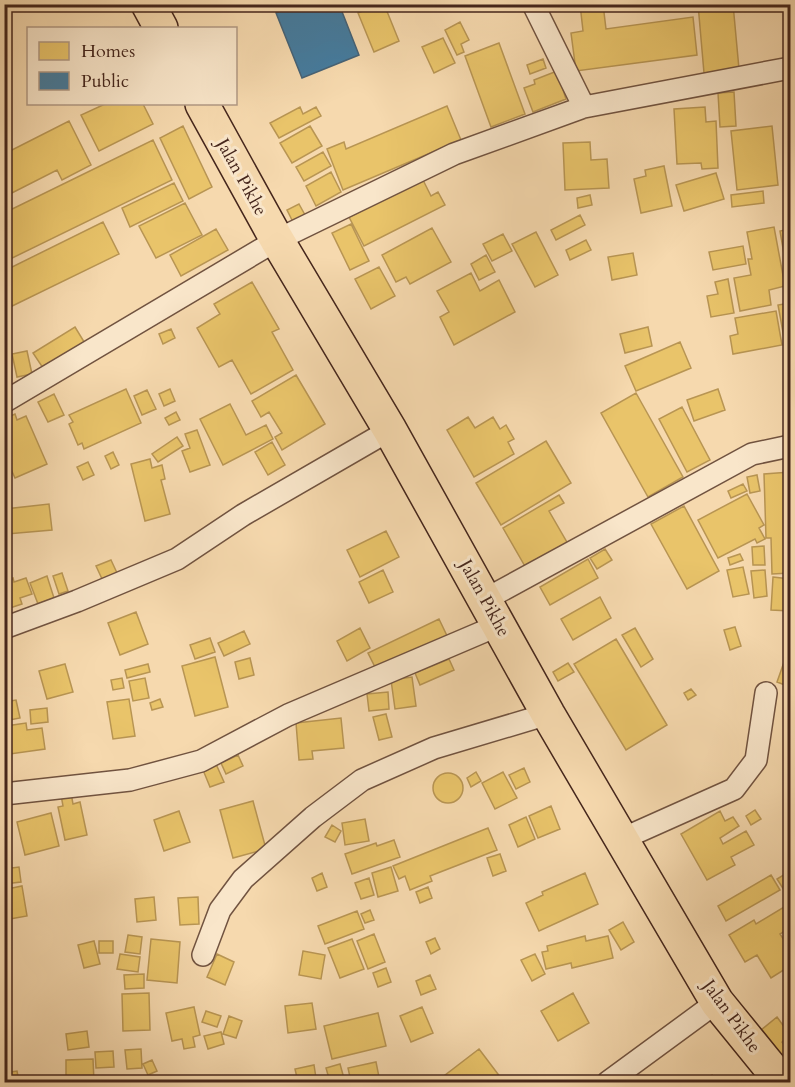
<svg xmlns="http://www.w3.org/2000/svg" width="795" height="1087" font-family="Cardo,serif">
<rect width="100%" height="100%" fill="#f6d9ae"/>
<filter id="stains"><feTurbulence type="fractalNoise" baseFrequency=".00333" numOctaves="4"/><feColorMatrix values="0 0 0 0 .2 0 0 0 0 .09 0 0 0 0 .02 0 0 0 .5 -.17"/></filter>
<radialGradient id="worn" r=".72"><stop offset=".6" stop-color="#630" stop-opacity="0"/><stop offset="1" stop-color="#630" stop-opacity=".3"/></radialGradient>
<!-- homes -->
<path fill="#e9c46a" stroke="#b89553" stroke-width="1.5" d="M378,4H384L399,41L374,52L358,13Z
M580,4H603L606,29L693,17L697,55L576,71L571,33L583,31Z
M698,4H733L739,69L704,73Z
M460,22L469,40L461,44L464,52L457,55L445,30Z
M443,38L455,63L434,73L422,47Z
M499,43L525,114L491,127L465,56Z
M543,59L546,68L530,74L527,65Z
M557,71L566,99L533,112L524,88L535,84L534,80Z
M790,83V111L785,84Z
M734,92L736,126L720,127L718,93Z
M105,104H143L153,124L99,151L81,115Z
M447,106L461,140L343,190L327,149L344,142L346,149Z
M300,107L303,114L316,107L321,116L279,138L270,123Z
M705,107L706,122L716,121L718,168L702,169L701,163L677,164L674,109Z
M69,121L91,165L62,180L57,170L4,197V154Z
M183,126L212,187L189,199L160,138Z
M310,126L322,146L292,163L280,143Z
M772,126L778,185L737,190L731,131Z
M790,137V160L786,138Z
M153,140L172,180L4,262V213Z
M590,142L591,160L607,159L609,188L565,190L563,143Z
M323,152L331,166L304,181L296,167Z
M664,166L672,206L641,213L634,179L646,176L645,170Z
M331,172L341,192L316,206L306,186Z
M716,173L724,199L684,211L676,185Z
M423,180L431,196L438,192L445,205L364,246L349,217Z
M174,183L183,201L130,227L122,208Z
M763,191L764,203L732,207L731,195Z
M590,195L592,205L578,208L577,198Z
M185,203L202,235L156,258L139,226Z
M299,204L305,215L293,222L287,210Z
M580,215L585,225L556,240L551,230Z
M103,222L119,254L4,310V271Z
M351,224L369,261L350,270L332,233Z
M774,227L785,286L769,290L771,305L740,311L734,278L751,275L748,259H752L747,232Z
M432,228L451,262L410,284L406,277L396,282L382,255Z
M216,229L228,250L181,276L170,255Z
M790,229V259L785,260L780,231Z
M536,232L558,275L535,287L512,244Z
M503,234L512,251L492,261L483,244Z
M586,240L591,250L570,260L566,250Z
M743,246L746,264L713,270L709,252Z
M633,253L637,275L612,280L608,257Z
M486,255L495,272L479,280L471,264Z
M379,267L395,296L371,309L355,279Z
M471,273L480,291L499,280L515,312L454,345L440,317L449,312L437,291Z
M728,279L734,313L711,317L707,296L718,294L715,282Z
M252,282L279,329L272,332L293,370L251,394L232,360L219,367L197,328L220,314L214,304Z
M790,303V337L784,338L778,305Z
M776,311L782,345L733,354L730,336L738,334L735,318Z
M75,327L86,345L45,371L33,353Z
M648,327L652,346L625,353L620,334Z
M171,329L175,338L163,344L159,334Z
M680,342L691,368L636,391L625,366Z
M27,351L32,374L17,377L12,354Z
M296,375L325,424L282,450L275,437L282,433L269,412L261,417L252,401Z
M126,389L141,423L84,449L82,443L78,445L69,424L73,422L69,415Z
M170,389L175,401L164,406L159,394Z
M718,389L725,410L694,421L687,400Z
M147,390L156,409L142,415L134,396Z
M636,393L683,477L648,497L601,413Z
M54,394L64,415L48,422L38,402Z
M230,404L246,435L266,425L273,439L223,465L200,419Z
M682,407L710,460L687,472L659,419Z
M176,412L180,420L169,425L165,418Z
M15,414L17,420L26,416L47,464L15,478L4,454V419Z
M468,417L475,428L493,417L500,429L506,425L514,439L508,442L514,454L474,477L447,430Z
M197,430L210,465L190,472L182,451L190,448L185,434Z
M177,437L183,446L158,462L152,454Z
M546,441L571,483L501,525L476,483Z
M272,442L285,465L268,475L255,452Z
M113,452L119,465L111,469L105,456Z
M150,459L152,468L162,465L165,479L161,480L170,514L145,521L131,464Z
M88,462L94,475L83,480L77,467Z
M790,472V573L772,574L771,538H766L764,474Z
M757,475L760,491L750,493L747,477Z
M743,484L747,491L731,498L728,491Z
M747,494L764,525L759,528L765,539L757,543L755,539L718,558L698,520Z
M559,495L564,503L549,511L568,544L526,568L503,528Z
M49,504L52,530L7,534L5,509Z
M684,506L719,571L687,589L651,524Z
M386,531L399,557L360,577L347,550Z
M764,546L765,565H753L752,547Z
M605,549L612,560L597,569L590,558Z
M740,554L743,560L730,565L728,558Z
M588,559L598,578L550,605L540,587Z
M111,560L118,575L103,581L96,566Z
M743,567L749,594L733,597L727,570Z
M383,570L393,592L369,603L359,582Z
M765,570L767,596L754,598L751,571Z
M62,573L68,591L59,594L53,576Z
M47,576L54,598L38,604L30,583Z
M773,577L790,579V611L771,610Z
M13,578L14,582L26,578L32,594L20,598L22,604L4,610V581Z
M600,597L611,618L573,640L561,619Z
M136,612L148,644L120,655L108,623Z
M439,619L449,640L378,673L368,653Z
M735,627L741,646L730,650L724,630Z
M360,628L370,648L347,661L337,641Z
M635,628L653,659L641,667L622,635Z
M244,631L250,644L224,656L218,643Z
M210,638L215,652L195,659L190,645Z
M616,639L667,725L626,750L574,664Z
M790,645V687L777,682Z
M215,657L228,707L195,716L182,666Z
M250,658L254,675L239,679L235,662Z
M449,659L454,670L420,685L415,673Z
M568,663L574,672L558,681L553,672Z
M65,664L73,692L47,699L39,671Z
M148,664L150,672L127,678L125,670Z
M412,677L416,706L395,709L391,680Z
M122,678L124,688L113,690L111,680Z
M145,678L149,698L133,701L129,681Z
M691,689L696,695L688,700L684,693Z
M388,692L389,709L369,711L367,694Z
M129,699L135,736L113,739L107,702Z
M160,699L163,707L152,710L150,703Z
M16,700L20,718L4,721V702Z
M47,708L48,722L31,724L30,710Z
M386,714L392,737L379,740L373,717Z
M341,718L344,748L312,751L313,759L299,760L296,723Z
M26,723L27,730L42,728L45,749L10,754L6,726Z
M238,755L243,766L226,774L221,763Z
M216,764L224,782L210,787L203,770Z
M524,768L530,782L516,789L509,775Z
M476,772L481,781L471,787L467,778Z
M503,772L517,798L495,809L482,783Z
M433 788a15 15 0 1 1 30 0a15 15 0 1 1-30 0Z
M71,793L73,804L80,802L87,835L65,840L58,807L63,806L61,795Z
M253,801L266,849L233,858L220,810Z
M551,806L560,829L538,838L529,816Z
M755,810L761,819L751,825L746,816Z
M179,811L190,842L164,851L154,820Z
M720,811L725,821L733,817L739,826L720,838L723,844L746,831L754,845L731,857L735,865L707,880L681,834Z
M51,813L59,846L25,855L17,822Z
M526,817L535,839L518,847L509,825Z
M365,819L369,841L345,845L342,823Z
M332,825L341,831L335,842L325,837Z
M488,828L497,850L430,876L432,881L410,890L405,876L399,879L393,866Z
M394,840L400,857L352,874L345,854L376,843L377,846Z
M500,854L506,871L493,876L487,858Z
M19,867L21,882L4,884V869Z
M391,867L398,891L378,897L372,873Z
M790,871V886L784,890L777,879Z
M322,873L327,887L317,891L312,878Z
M585,873L598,904L539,931L526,903L543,895L542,892Z
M771,875L780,890L726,921L718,906Z
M369,878L374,895L361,899L355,883Z
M22,886L27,916L4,920V904L9,903L7,889Z
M428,887L432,898L420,903L416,892Z
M154,897L156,920L137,922L135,899Z
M198,897L199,924L180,925L178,898Z
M789,904L790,928L780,934L784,940L790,937V966L771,978L757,955L745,962L729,935L754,920L756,924Z
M370,910L374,920L365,923L361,914Z
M357,911L364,929L325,944L318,926Z
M623,922L634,942L621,950L609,930Z
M374,934L385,962L368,969L357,941Z
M128,935L142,937L140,954L125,952Z
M585,936L586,941L608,936L613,958L572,968L571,963L546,969L542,952L548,951L547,946Z
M435,938L440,949L431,954L426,942Z
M151,939L180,942L177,983L147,980Z
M352,939L364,969L340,978L328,948Z
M94,941L100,964L84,968L78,945Z
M99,941H113V953H99Z
M303,951L325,955L321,979L299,975Z
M120,954L140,957L138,972L117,969Z
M217,954L234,962L225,985L207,977Z
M535,954L545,974L532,981L521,960Z
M386,968L391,982L378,987L373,973Z
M144,974V988L125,989L124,975Z
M430,975L436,989L421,995L416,981Z
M149,993L150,1030L123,1031L122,994Z
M573,993L589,1023L558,1041L541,1011Z
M312,1003L316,1029L288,1033L285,1006Z
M194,1007L200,1035L193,1037L195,1047L184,1049L182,1039L172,1041L166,1013Z
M422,1007L433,1033L411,1042L400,1016Z
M206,1011L221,1016L217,1027L202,1022Z
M378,1013L386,1046L332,1059L324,1026Z
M229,1016L242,1021L236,1038L223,1034Z
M777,1017L790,1035L782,1042L788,1050L781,1056L761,1030Z
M87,1031L89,1047L68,1050L66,1034Z
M221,1032L224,1044L208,1049L204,1036Z
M141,1049L142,1068L127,1069L125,1050Z
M479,1049L504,1082H442L440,1079Z
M113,1051L114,1067L96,1068L95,1052Z
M93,1059L94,1082H66V1060Z
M152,1060L157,1071L148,1075L143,1064Z
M376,1062L379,1077L351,1082L348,1068Z
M340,1064L345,1082H330L326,1068Z
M314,1065L316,1078L298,1082L295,1069Z
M17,1071L19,1082H4V1073Z
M712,1075L717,1082H701Z"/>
<!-- public -->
<path fill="#457b9d" stroke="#456276" stroke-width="1.5" d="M297,4H339L359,55L302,78L276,13Z"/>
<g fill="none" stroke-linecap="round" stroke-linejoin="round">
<!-- minor casing -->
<g stroke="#715340" stroke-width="24">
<path id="minor" d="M533,4L584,107
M4,402L277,240L454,154L584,107L790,68
M486,599L752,454L790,446
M4,628L77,601L177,559L243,515L390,430
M4,794L130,780L201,761L288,715L499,625
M622,839L734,789L756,760L766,693
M203,955L220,910L243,879L313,817L362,780L434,748L548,714
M608,1082L717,1002"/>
</g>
<!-- trunk casing -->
<g stroke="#45261c" stroke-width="36">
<path id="trunk" d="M148,4L161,28
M202,104L277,240L390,430L548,714L717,1002L782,1082"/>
</g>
<!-- minor -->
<use href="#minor" stroke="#f9e6ca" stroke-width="21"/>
<!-- trunk -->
<use href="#trunk" stroke="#f6d9ae" stroke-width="33"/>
</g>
<g text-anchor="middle" stroke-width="6" stroke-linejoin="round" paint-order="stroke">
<!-- street labels -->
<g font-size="18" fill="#45261c" stroke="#f9e6ca">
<text transform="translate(242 177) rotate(61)" y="6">Jalan Pikhe</text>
<text transform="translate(485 598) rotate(61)" y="6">Jalan Pikhe</text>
<text transform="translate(732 1016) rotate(54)" y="6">Jalan Pikhe</text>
</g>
</g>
<!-- margin -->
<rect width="795" height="1087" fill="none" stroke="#f6d9ae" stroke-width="24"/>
<rect x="6" y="6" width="783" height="1075" fill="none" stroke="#45261c" stroke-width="3"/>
<rect x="12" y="12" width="771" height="1063" fill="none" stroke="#45261c" stroke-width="1.5"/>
<!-- legend -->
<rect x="27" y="27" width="210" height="78" fill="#f9e6ca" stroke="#b19984" stroke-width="1.5"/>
<rect x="39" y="42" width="30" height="18" fill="#e9c46a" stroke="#b19984" stroke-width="1.5"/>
<text x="81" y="57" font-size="18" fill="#45261c">Homes</text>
<rect x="39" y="72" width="30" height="18" fill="#457b9d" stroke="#b19984" stroke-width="1.5"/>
<text x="81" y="87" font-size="18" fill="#45261c">Public</text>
<rect width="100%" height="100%" filter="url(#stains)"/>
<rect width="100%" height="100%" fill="url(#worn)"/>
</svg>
